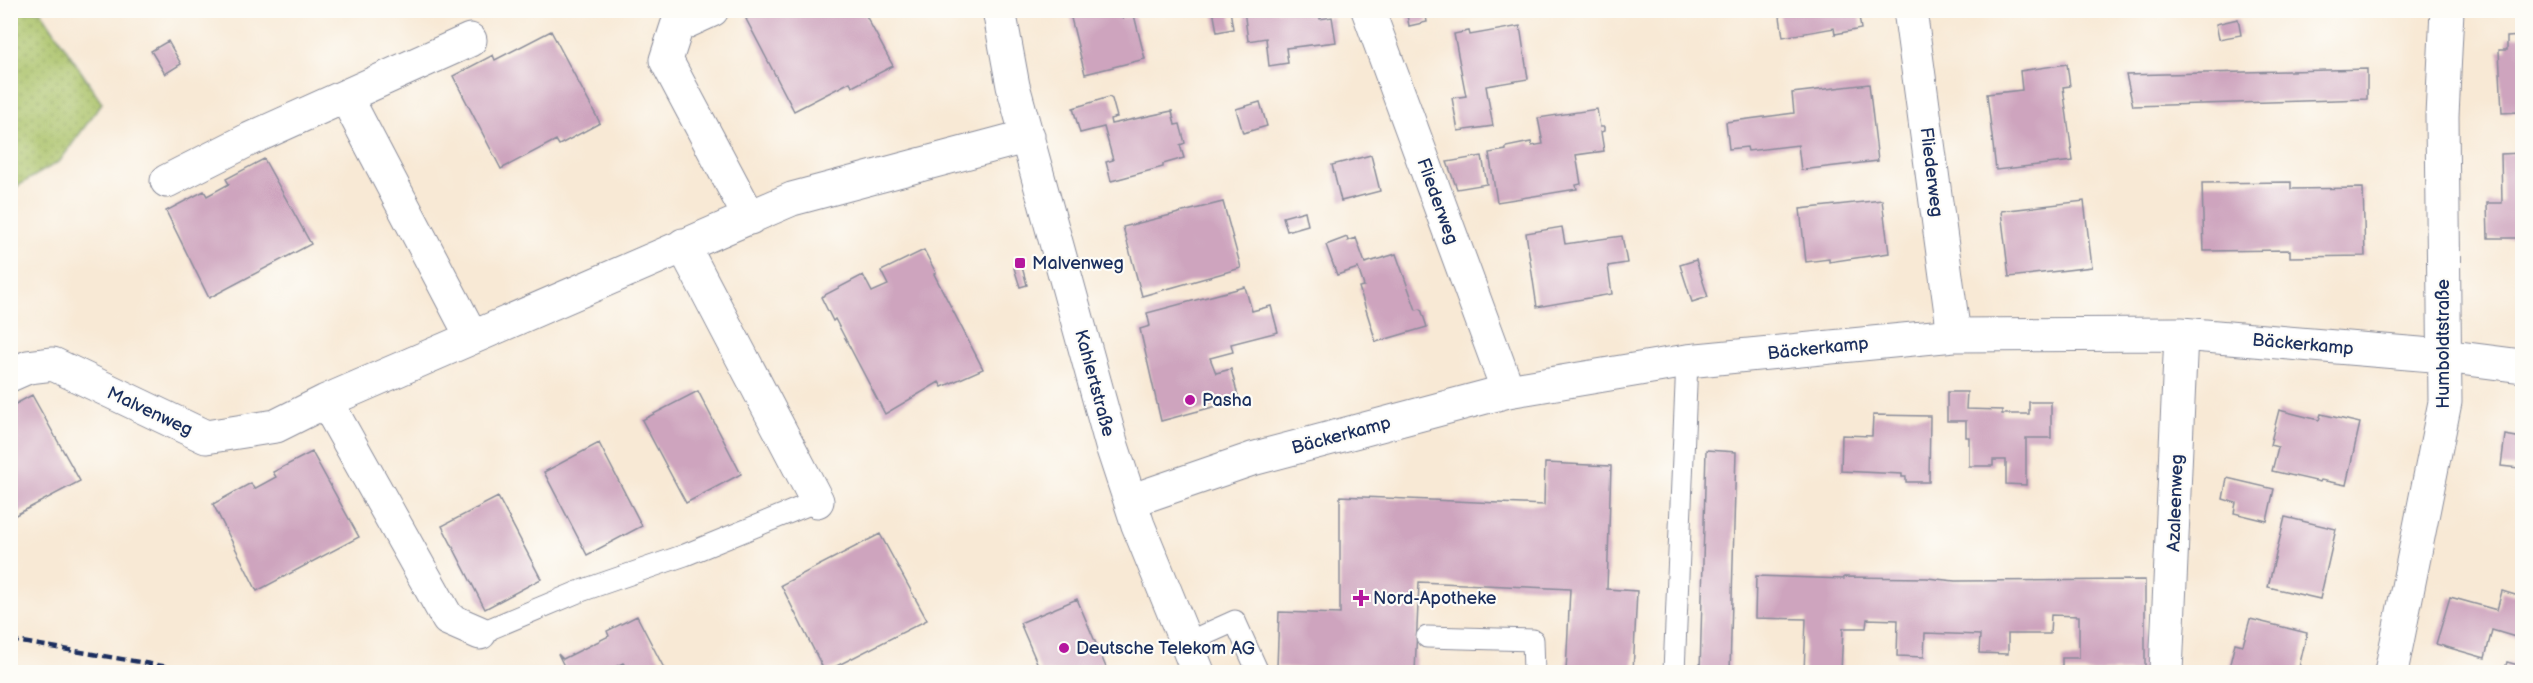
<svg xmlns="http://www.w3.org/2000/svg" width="2533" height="683" font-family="'Balsamiq Sans',sans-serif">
<defs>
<pattern id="grass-dots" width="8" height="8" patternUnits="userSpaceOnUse" patternTransform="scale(1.5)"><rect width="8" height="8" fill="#a9c166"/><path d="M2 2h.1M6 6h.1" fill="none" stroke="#899d57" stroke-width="1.8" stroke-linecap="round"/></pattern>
</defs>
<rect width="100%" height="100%" fill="#fdfcf7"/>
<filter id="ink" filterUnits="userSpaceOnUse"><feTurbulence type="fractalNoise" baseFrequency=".0167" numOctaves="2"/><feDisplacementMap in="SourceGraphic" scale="12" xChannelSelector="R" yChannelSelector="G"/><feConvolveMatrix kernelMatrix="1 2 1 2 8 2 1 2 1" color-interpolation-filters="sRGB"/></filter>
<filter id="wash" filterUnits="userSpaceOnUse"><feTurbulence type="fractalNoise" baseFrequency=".008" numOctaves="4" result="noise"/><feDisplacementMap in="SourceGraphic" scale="24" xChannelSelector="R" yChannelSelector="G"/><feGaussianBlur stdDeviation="1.35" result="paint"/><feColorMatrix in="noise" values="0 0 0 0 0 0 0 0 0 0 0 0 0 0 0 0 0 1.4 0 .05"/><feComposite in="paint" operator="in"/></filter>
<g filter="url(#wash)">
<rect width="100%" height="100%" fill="#f8e9d5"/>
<!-- grass -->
<path fill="url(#grass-dots)" stroke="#627862" stroke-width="1.5" d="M10,11H41L102,103L60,161L11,190Z"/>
<g id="blocks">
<!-- building -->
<path fill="#cea4be" d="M762,10H863L893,66L852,87L850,82L794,111L746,19Z
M1069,10H1119L1122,18L1134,15L1145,59L1085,74Z
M1213,10H1230L1233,29L1217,32Z
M1244,10H1319L1320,19L1332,17L1336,42L1286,48L1288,63L1269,66L1266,38L1248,41Z
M1406,10H1425L1427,22L1409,26Z
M1779,10H1858L1861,29L1835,34L1834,28L1783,37Z
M2238,19L2241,35L2219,39L2216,24Z
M1520,26L1528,79L1486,86L1493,126L1458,131L1452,98L1466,96L1454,34L1469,31L1470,35Z
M551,31L600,123L559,145L556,140L501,169L453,76L493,55L495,60Z
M2522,36V127H2518V112L2502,113L2499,50H2507V37Z
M168,41L181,64L165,74L151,51Z
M2067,64L2070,86L2063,87L2073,161L1996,170L1987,94L2022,90L2020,71Z
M2367,69V99L2133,106L2126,75Z
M1869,84L1878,161L1801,170L1798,145L1748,151L1747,147L1729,149L1726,122L1794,113L1792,93Z
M1109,97L1112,99L1117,117L1110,119L1111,124L1172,111L1175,125L1180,124L1185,143L1180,145L1184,158L1163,164V167L1111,181L1106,162L1113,160L1104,127L1080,133L1073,108Z
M1260,102L1267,126L1243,133L1236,109Z
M1597,109L1600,127H1604V131L1601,132L1604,151L1576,155L1581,184L1576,185L1577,189L1497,202L1489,153L1506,150V147L1531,142L1532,146L1543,144L1538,118Z
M2522,153V238H2488L2487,203H2502L2501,154Z
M1371,155L1380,191L1341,201L1332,165Z
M1482,156L1487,184L1457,189L1447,162Z
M264,159L311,244L209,298L166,211L204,191L207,196L229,184L226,179Z
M2291,182V189L2363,188L2365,256L2290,257V250L2204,251L2202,183Z
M1882,200L1889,253L1829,262V259L1806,262L1800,209Z
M2084,201L2092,267L2009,277L2001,211Z
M1223,202L1241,268L1142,296L1123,227Z
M1305,211L1308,225L1287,231L1283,217Z
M1562,227L1565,244L1622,236L1627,263L1608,266L1612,294L1537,307L1526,233Z
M1347,237L1348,241L1356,238L1365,263L1396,254L1416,310L1421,309L1427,327L1376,342L1359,287L1364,286L1358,268L1337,275L1326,245Z
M924,250L936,273L934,274L983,369L942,387L939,382L885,414L835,319L833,321L821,297L863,275L872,292L888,285L881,271Z
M1696,260L1708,297L1692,302L1680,265Z
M1022,267L1027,285L1020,287L1014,268Z
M1245,287L1252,311L1271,306L1278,332L1231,344L1233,352L1210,358L1216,373L1231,369L1239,400L1161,421L1140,329L1150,326L1147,313Z
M698,391L741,474L686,503L642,420Z
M1947,392H1967L1966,409L2002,410V414H2029V402H2051V438H2026V485L2006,484V460H1993V466H1969V437H1966V421H1947Z
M32,395L80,481L10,518V407Z
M2279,410L2319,420L2321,414L2360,423L2346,485L2321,480L2320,482L2272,471L2278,447L2270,445Z
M1873,415L1930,416L1929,482H1906V477H1902V474L1841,471L1842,435L1872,436Z
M2505,435L2522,438V454L2519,468L2501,466Z
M599,443L642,526L587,555L544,472Z
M1706,450L1736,452L1730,672H1700Z
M312,452L359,537L257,591L213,504L251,483L254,489L276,477L273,472Z
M1545,463L1611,466L1607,589L1637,591L1633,672H1566L1570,589L1419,582L1415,672H1332V670L1277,667L1279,612L1340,614V496L1544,505Z
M2227,478L2274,489L2267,521L2234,513L2236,503L2223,499Z
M498,497L541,579L485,609L442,526Z
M2285,517L2336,529L2320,599L2268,587Z
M880,534L927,620L825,672L781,585Z
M1756,576L1844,579V577L1927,578L1955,581L2145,580V672H2062V658H2079V616L2051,615L2050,634H2008V654L1979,653L1980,635L1925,633L1924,657L1897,656L1898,620L1867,619L1866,628H1843L1841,672H1804L1806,619L1755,618Z
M2502,591L2522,597V639L2492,630L2485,658L2436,644L2450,597L2497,610Z
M1077,599L1108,672H1041L1020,623Z
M637,616L666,672H630L623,663L605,672H567L558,654L563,659L609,636L607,631Z
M2250,619L2307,633L2298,672H2228L2235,643L2243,645Z
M2507,662L2522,666V672H2504Z"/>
</g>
</g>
<g filter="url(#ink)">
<use href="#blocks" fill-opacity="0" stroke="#8a8c9a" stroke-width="1.5"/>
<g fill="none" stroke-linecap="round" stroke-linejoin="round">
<!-- lane casing -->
<g stroke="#8a8c9a" stroke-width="23">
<path id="lane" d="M480,633L578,592L685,555L817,501
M1427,637L1533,640L1534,672
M1186,643L1235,621L1258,672
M1674,672L1687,361"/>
</g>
<!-- street casing -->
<g stroke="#8a8c9a" stroke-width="35">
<path id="street" d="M712,10L677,26L666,60L750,218
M999,10L1013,86L1112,446L1138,525L1198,672
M1368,10L1508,391
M1910,10L1954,335
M346,97L472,337
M167,181L250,139L470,40
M683,245L817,501
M10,375L28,367L53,364L206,437L276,426L326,401L792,199L1028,136
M326,401L448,619L480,633
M1130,501L1252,459L1508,391L1687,361L1954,335L2181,334L2444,356L2522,366
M2166,672L2181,334
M2391,672L2445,402L2442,116L2447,10"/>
</g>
<!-- lane -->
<use href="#lane" stroke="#fff" stroke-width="21"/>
<!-- street -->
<use href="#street" stroke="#fff" stroke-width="33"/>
<!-- rail -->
<path stroke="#1b2f5e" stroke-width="4.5" stroke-dasharray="9 4.5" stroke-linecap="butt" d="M10,640L198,672"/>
</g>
</g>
<!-- markers -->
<g fill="#b5179e" stroke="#fdfcf7" stroke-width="2">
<rect x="1014" y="257" width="12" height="12" rx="3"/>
<circle cx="1190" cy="400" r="6"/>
<path d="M1358 589h6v6h6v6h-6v6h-6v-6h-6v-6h6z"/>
<circle cx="1064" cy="648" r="6"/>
</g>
<g text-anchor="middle" stroke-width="4.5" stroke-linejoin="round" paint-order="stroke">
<!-- street labels -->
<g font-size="18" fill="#1b2f5e" stroke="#fdfcf7">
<text transform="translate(1932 172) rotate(83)" y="6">Fliederweg</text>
<text transform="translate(1438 201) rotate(70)" y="6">Fliederweg</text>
<text transform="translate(2303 344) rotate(5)" y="6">Bäckerkamp</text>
<text transform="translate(2443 344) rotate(-90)" y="6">Humboldtstraße</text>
<text transform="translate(1818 348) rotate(-6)" y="6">Bäckerkamp</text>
<text transform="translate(1095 383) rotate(75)" y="6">Kahlertstraße</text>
<text transform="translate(150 411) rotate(25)" y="6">Malvenweg</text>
<text transform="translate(1341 435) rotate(-15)" y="6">Bäckerkamp</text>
<text transform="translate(2175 503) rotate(-88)" y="6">Azaleenweg</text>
</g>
<!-- poi labels -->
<g font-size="18" fill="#1b2f5e" stroke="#fdfcf7" text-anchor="start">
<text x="1032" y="269">Malvenweg</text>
<text x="1202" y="406">Pasha</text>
<text x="1373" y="604">Nord-Apotheke</text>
<text x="1076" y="654">Deutsche Telekom AG</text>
</g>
</g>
<!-- margin -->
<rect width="2533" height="683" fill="none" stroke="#fdfcf7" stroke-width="36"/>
</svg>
